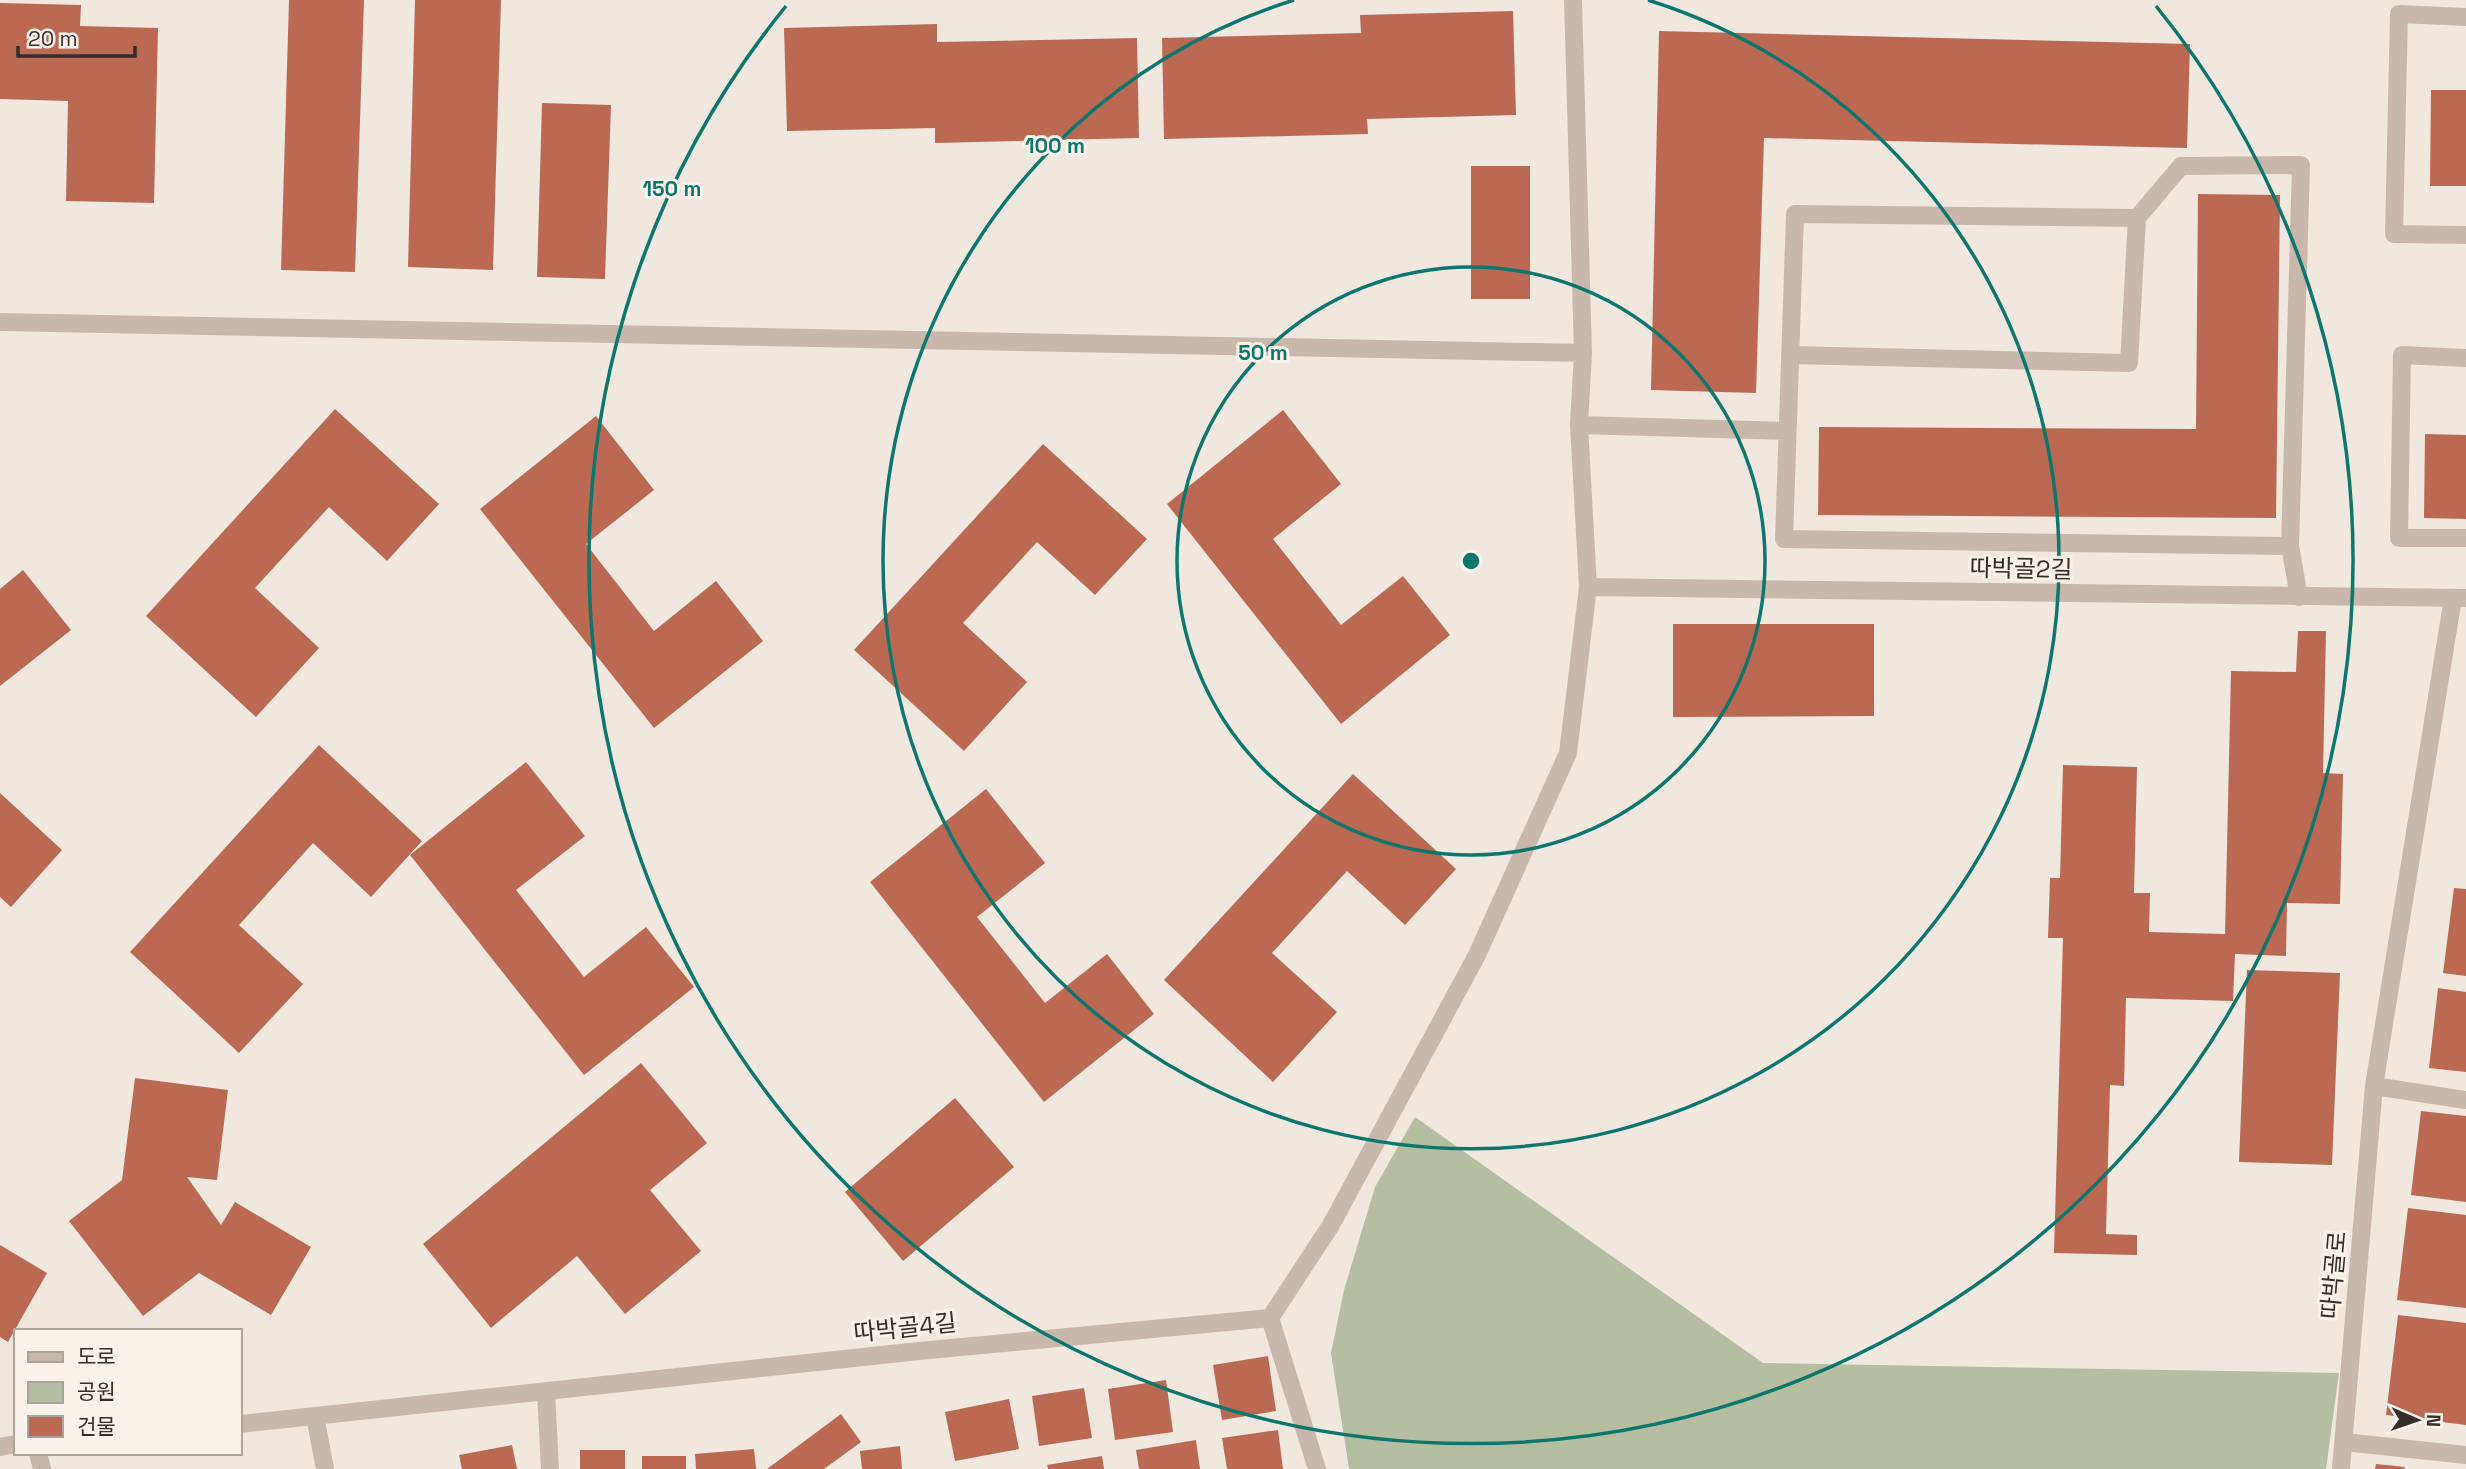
<svg xmlns="http://www.w3.org/2000/svg" width="2466" height="1469" font-family="'Space Grotesk','Noto Sans KR',sans-serif">
<rect width="100%" height="100%" fill="#f0e8df"/>
<!-- green -->
<path fill="#b5bea0" d="M1415,1117L1763,1363L2339,1373L2326,1469H1349L1331,1353L1344,1290L1375,1187Z"/>
<!-- building -->
<path fill="#bb6953" d="M289,0H364L355,272L281,270Z
M415,0H501L493,270L408,267Z
M0,3L81,5L80,26L158,28L154,203L66,201L68,101L0,99Z
M1513,11L1516,115L1367,119L1368,134L1164,139L1162,38L1361,33L1360,15Z
M937,24V42L1137,38L1139,138L935,143V128L787,131L784,28Z
M1659,31L2190,44L2187,148L1764,138L1756,393L1651,390Z
M2431,90H2466V186H2430Z
M542,103L611,105L605,279L537,277Z
M1471,166H1530V299H1471Z
M2198,194L2280,195L2276,518L1818,515L1819,427L2196,429Z
M335,409L439,504L387,561L329,507L255,588L319,648L256,717L146,616Z
M1283,410L1341,484L1273,539L1341,625L1403,576L1450,635L1341,724L1167,504Z
M596,416L654,490L586,544L654,631L716,581L763,641L654,728L480,509Z
M2425,434L2466,435V519L2424,518Z
M1043,444L1147,539L1095,595L1037,542L963,623L1027,682L964,751L854,650Z
M23,570L71,630L0,686V589Z
M1673,624H1874V716L1673,717Z
M2298,631H2326L2323,773L2343,774L2340,904L2287,903L2286,956L2235,954L2233,1001L2126,998L2124,1086L2110,1085L2106,1234L2137,1235V1255L2054,1253L2063,938H2048L2050,878H2060L2063,765L2137,767L2134,893H2150L2149,932L2225,934L2231,671L2296,672Z
M319,745L422,841L371,897L313,843L239,925L303,984L239,1053L130,952Z
M526,762L585,836L516,890L584,977L646,927L694,987L584,1075L410,855Z
M1353,774L1456,869L1405,925L1347,871L1272,953L1337,1012L1273,1082L1164,980Z
M986,789L1045,863L977,917L1045,1003L1107,954L1154,1014L1044,1102L870,882Z
M0,793L62,850L11,907L0,897Z
M2454,888L2466,889V976L2443,973Z
M2247,970L2340,973L2332,1165L2239,1162Z
M2438,988L2466,992V1072L2429,1068Z
M641,1063L707,1143L650,1190L701,1251L625,1314L577,1256L491,1328L423,1244Z
M135,1078L228,1090L217,1180L187,1177L221,1225L235,1202L311,1247L271,1315L199,1273L143,1316L69,1221L122,1180Z
M955,1098L1014,1167L903,1261L845,1192Z
M2421,1111L2466,1116V1202L2411,1195Z
M2408,1208L2466,1215V1308L2397,1300Z
M0,1245L47,1273L8,1342L0,1337Z
M2398,1315L2466,1323V1425L2386,1415Z
M1268,1356L1276,1411L1222,1420L1213,1365Z
M1166,1380L1173,1432L1115,1440L1108,1389Z
M1084,1388L1092,1438L1039,1446L1032,1396Z
M1009,1399L1019,1449L955,1461L945,1412Z
M841,1414L861,1442L824,1469H767Z
M1278,1430L1283,1469H1227L1222,1438Z
M1196,1440L1200,1469H1139L1136,1450Z
M512,1445L517,1469H462L459,1455Z
M900,1446L902,1469H862L860,1451Z
M754,1449L756,1469H696L695,1454Z
M580,1450H625V1469H580Z
M642,1456H686V1469H642Z
M1102,1456L1104,1469H1048L1047,1465Z
M2376,1464L2405,1467L2404,1469H2375Z"/>
<g fill="none" stroke-linecap="round" stroke-linejoin="round">
<!-- lane -->
<path stroke="#c8b8ac" stroke-width="18" d="M2466,17L2399,14L2394,234L2466,235
M1790,355L2129,363L2137,218
M2466,358L2402,355L2399,538H2466
M1579,425L1787,431
M2290,546L1784,539L1795,214L2137,218L2181,166L2301,165L2290,546L2299,597
M38,1453L42,1469"/>
<!-- street -->
<path stroke="#c8b8ac" stroke-width="18" d="M0,322L1583,353
M1588,587L2466,598
M2374,1086L2466,1100
M546,1391L550,1469
M315,1416L325,1469
M240,1424L919,1351L1270,1318
M2344,1442L2466,1455
M0,1447L16,1444
M1317,1469L1270,1318L1331,1225L1477,955L1568,753L1588,587L1579,425L1583,353L1573,0
M2341,1469L2374,1086L2453,598"/>
</g>
<!-- distance rings -->
<g fill="none" stroke="#0f766e" stroke-width="3.5">
<circle cx="1471" cy="561" r="294"/>
<path d="M1648 0A588 588 0 1 1 1294 0"/>
<path d="M2156 6A882 882 0 1 1 786 6"/>
</g>
<g text-anchor="middle" stroke-width="6" stroke-linejoin="round" paint-order="stroke">
<!-- street labels -->
<g font-size="24" fill="#362e2a" stroke="#f8f2eb">
<text transform="translate(2021 569) rotate(1)" y="8">따박골2길</text>
<text transform="translate(2334 1275) rotate(-85)" y="8">따박골로</text>
<text transform="translate(905 1328) rotate(-6)" y="8">따박골4길</text>
</g>
</g>
<circle cx="1471" cy="561" r="10" fill="#0f766e" stroke="#f8f2eb" stroke-width="3.5"/>
<g font-size="21" text-anchor="middle" font-weight="bold" fill="#0f766e" stroke="#f8f2eb" stroke-width="6" stroke-linejoin="round" paint-order="stroke">
<text x="1055" y="153">100 m</text>
<text x="672" y="196">150 m</text>
<text x="1263" y="360">50 m</text>
</g>
<!-- legend -->
<rect x="14" y="1329" width="228" height="126" fill="#f8f2eb" stroke="#aaa49e" stroke-width="2"/>
<rect x="28" y="1352" width="35" height="10" fill="#c8b8ac" stroke="#aaa49e" stroke-width="2"/>
<text x="77" y="1364" font-size="21" fill="#362e2a">도로</text>
<rect x="28" y="1382" width="35" height="21" fill="#b5bea0" stroke="#aaa49e" stroke-width="2"/>
<text x="77" y="1399" font-size="21" fill="#362e2a">공원</text>
<rect x="28" y="1416" width="35" height="21" fill="#bb6953" stroke="#aaa49e" stroke-width="2"/>
<text x="77" y="1434" font-size="21" fill="#362e2a">건물</text>
<!-- north arrow -->
<g transform="translate(2417 1420) rotate(92)" stroke="#f8f2eb" stroke-width="5" paint-order="stroke">
<path d="M0-5L12 26L0 18L-12 26Z" fill="#362e2a"/>
<text y="-10" font-size="19" font-weight="bold" text-anchor="middle" fill="#362e2a">N</text>
</g>
<!-- scale -->
<path d="M18 46v10h117v-10" fill="none" stroke="#362e2a" stroke-width="3.5"/>
<text x="28" y="46" font-size="21" fill="#362e2a" stroke="#f8f2eb" stroke-width="5" paint-order="stroke">20 m</text>
</svg>
